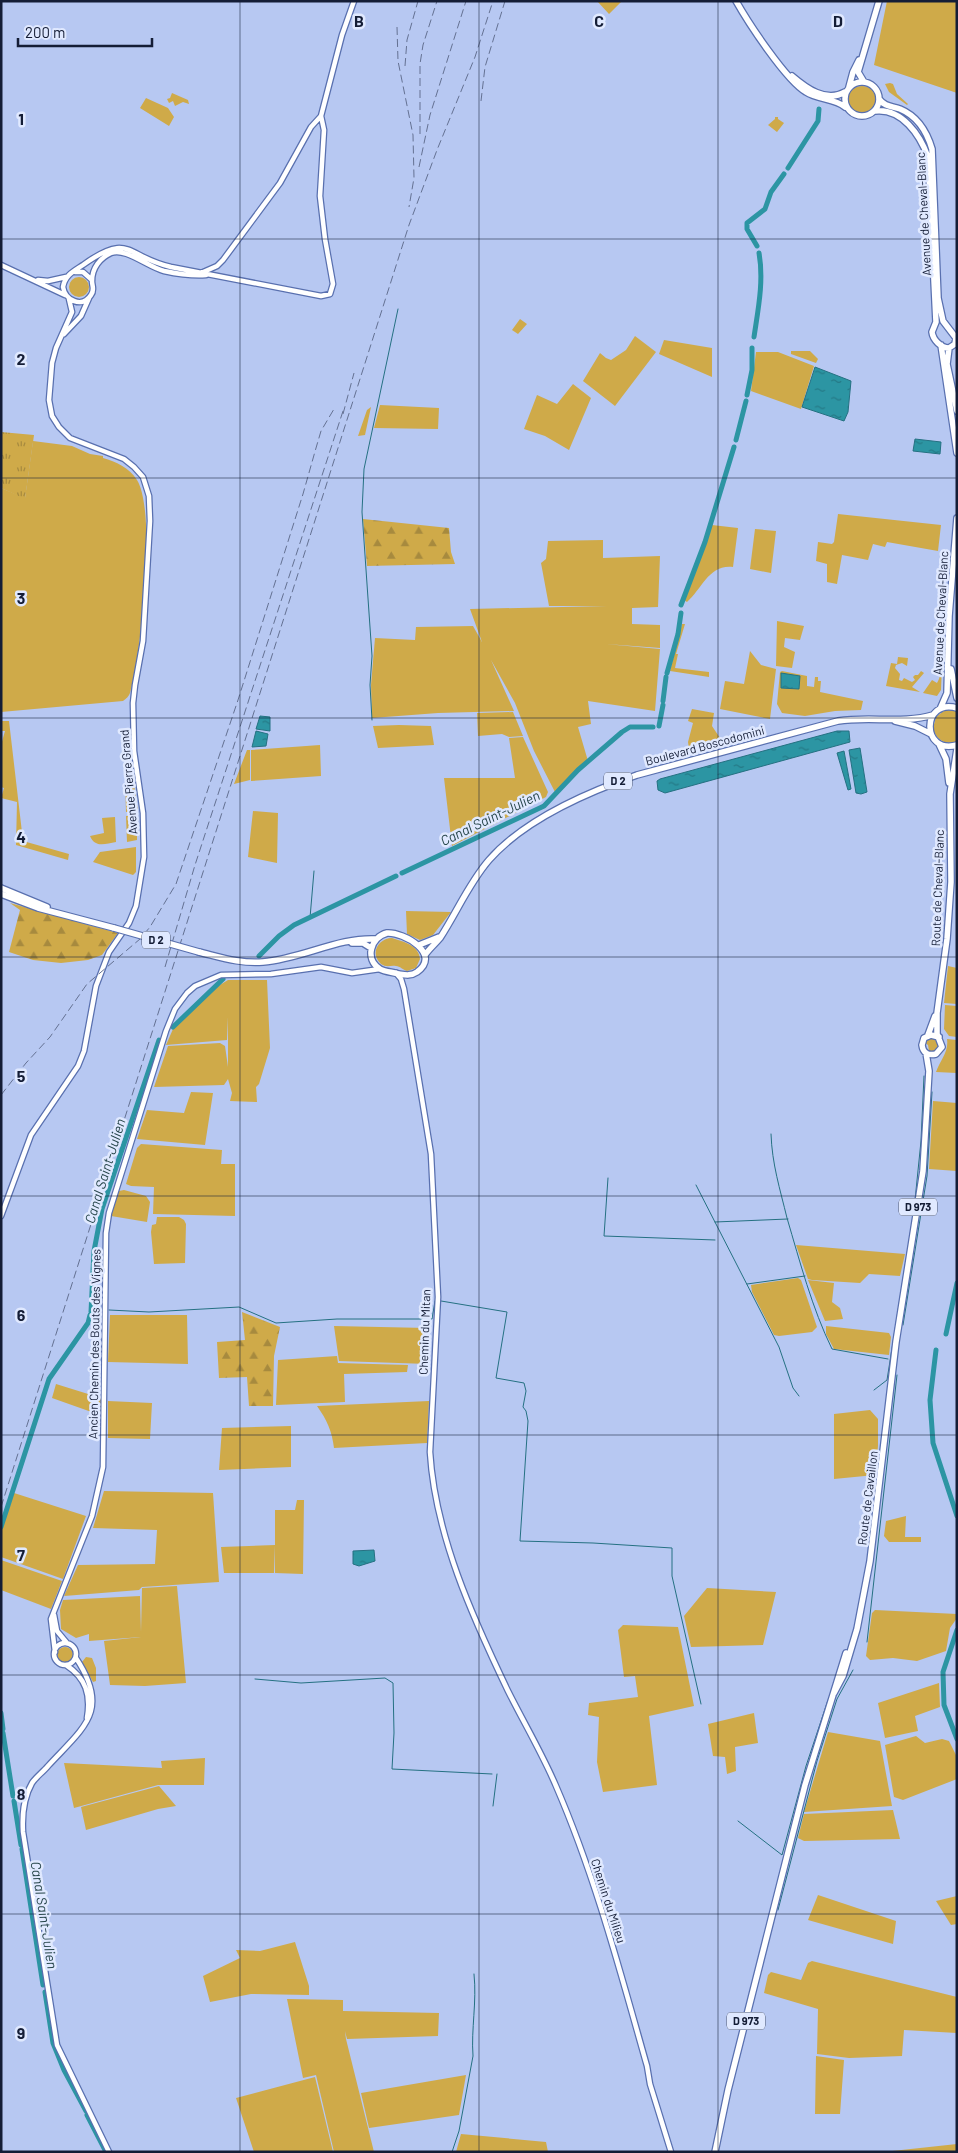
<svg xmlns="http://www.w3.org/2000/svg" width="958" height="2153" font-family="Barlow,sans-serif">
<defs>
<pattern id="forest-firs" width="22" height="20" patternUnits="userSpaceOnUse" patternTransform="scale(1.25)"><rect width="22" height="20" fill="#cfaa49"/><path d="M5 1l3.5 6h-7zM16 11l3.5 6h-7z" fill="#a78a3e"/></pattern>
<pattern id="park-tufts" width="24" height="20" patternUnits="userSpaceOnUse" patternTransform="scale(1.25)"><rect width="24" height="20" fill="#cfaa49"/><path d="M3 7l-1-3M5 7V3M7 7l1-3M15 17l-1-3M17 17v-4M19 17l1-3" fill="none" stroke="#a78a3e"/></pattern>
<pattern id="water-ripples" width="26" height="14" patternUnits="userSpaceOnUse" patternTransform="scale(1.25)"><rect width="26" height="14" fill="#2c95a3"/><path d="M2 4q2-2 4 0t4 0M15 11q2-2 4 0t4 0" fill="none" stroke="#247986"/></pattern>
</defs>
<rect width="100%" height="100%" fill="#b7c8f2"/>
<!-- grass -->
<path fill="#cfaa49" d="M597,1H622L609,14Z
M887,1H957V93L874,65Z
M890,83L893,84L897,94L908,104L907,105L889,92L885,84Z
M848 100a14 14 0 1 1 28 0a14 14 0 1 1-28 0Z
M172,93L188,100L189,104L183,102L175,106L173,101L169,103L167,99L170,98Z
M146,98L168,108L174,117L169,126L140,108Z
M775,117H778V119L784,123L777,132L768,125L775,119Z
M69 287a10 10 0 1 1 20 0a10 10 0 1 1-20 0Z
M520,319L527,324L518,334L512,330Z
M635,336L656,352L615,406L583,381L600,353L606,358L611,360L626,350Z
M664,340L712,348V377L659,354Z
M791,351H810L818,359L816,363L791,354Z
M756,352H778L814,366L801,409L751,391Z
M573,384L591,398L569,450L545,436L524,429L537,395L557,404Z
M380,405L439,408L438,429L374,428Z
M371,407L365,435L358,436L367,410Z
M33,441L72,446L90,454L103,456V458C116,462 129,467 137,480C157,513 141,654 130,693C129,696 126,699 123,701L1,712V488L25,498Z
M838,514L941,525L938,551L887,542L885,547L873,544L868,560L842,555L837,584L827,582V564L816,561L818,542L832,544L834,542Z
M712,525L738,528L733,567C709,564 702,589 687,602L684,600Z
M755,529L776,531L771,573L750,569Z
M603,540V558L660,556L658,607L632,608V624L660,625V648L606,644L660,649L655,711L588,701L591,724L578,727L588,761L556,794L534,751L515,703L491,660L514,711L438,713L372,718L371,685L375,638L415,640L416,627L473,626L482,642L470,609L607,606H549L541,563L546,559L548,541Z
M777,621L804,626L800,640L785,638L784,647L795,652L792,668L776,666Z
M682,624H685L676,654H678L675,668L709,672V677L670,671Z
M750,651L761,665L776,669L770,719L720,709L725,681L744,684Z
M898,657L908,658L907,666L902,663L896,665L895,668L900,674L899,680L902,681L904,678L912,682L915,680L913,677L915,675H918L921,671L924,673L912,687L920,692L886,686L891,663L897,664Z
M940,664L942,665L941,690L937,696L923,693L932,680L937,683C940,677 941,676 938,668Z
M782,671L807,676V686L814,687L815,677H818V681H821L820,692L863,701L861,710L835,711L805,716L782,713L777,704L780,672Z
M692,709L714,713L712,726L720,738L718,741L689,749L688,742L693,723L688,721Z
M945,710L957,711V742C945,745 936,740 933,728L936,717Z
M513,712L523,736L509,737L502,734L478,736L477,713Z
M1,721H9L23,841L69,854L68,860L16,845L17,802L1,798L4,788L1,787V745L5,731H1Z
M399,725L431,726L434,745L378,748L373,726Z
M523,737L548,792L546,797L452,846L444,778H515L509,738Z
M320,745L321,776L251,781V750Z
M247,750H250V780L234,784Z
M125,772H132L138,811L126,812Z
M253,811L278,813L277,863L248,857Z
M137,815V840L127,842L126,816Z
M115,817L116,842C105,844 95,848 90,836L104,833L102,818Z
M136,847V872L133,875L93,862L100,852Z
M406,911L451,912L433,935L420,940L407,934Z
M392,938C404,942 419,945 420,959L416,968L407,971C403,970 400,966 396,966C390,965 387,968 381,964C369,953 379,938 392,938Z
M948,966L957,968V1004L944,1003Z
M228,980H267L270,1048L259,1084L256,1087L257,1102L230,1101L232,1093L228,1079L224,1085L154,1087L168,1046L220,1043L225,1046L228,1067V1017L227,1040L166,1045L173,1029L215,988Z
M945,1005L957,1006V1037L949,1036L944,1029Z
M934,1038L939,1043V1046L934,1052L929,1051L928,1045L925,1043L928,1039Z
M947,1039L957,1040V1073L936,1072C940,1060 949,1052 947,1039Z
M191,1092L213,1093L205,1145L137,1139L147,1110L184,1113Z
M933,1101L957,1103V1171L929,1169Z
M141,1144L222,1150L221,1164H235V1216L153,1214L154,1187L131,1186L126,1184L137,1148Z
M124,1190L146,1196L150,1202L147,1222L111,1216L119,1191Z
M157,1217H179L184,1220L186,1224L185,1263L154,1264L151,1232L152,1225L156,1224Z
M796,1245L905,1254L900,1276L869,1274L860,1283L812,1280L808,1279Z
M798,1278L801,1280L817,1327L812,1332L779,1336L774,1335L752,1292L751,1285Z
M808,1280L834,1283L832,1302L840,1308L843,1319L825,1321Z
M110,1315H187L188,1364L108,1362Z
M334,1326L427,1328L428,1364L339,1361Z
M826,1326L889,1333L891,1337L889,1355L834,1349L826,1334Z
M337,1356L338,1363L408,1365L407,1372L344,1374L345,1402L276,1405L278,1360Z
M56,1384L101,1398L100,1415L52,1398Z
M108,1401L152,1403L150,1439L108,1438Z
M429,1401L427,1443L334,1448C332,1431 327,1420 317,1406Z
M870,1410L878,1419V1446L875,1475L834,1479V1414Z
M291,1426V1467L219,1470L222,1428Z
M104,1491L213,1493L219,1582L142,1587L139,1590L64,1596L78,1565L155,1564L157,1530L93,1528Z
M14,1493L86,1516L63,1579L1,1557V1532Z
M297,1500H304L303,1574L275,1573V1545L274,1573H224L221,1547L275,1545V1510H295Z
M906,1516L905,1537H921V1542H889L884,1536L886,1521Z
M1,1560L62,1581L51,1609L1,1590Z
M177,1586L186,1683L145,1686L110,1685L104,1641L141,1637L89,1641V1634L76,1638L61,1629L60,1610L63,1600L140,1596L141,1632L142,1588Z
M707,1588L776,1592L763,1645L691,1647L684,1616Z
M875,1610L957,1614V1618L950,1628L946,1651L917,1661L893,1658L870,1660L866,1656L872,1613Z
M623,1625L678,1627L694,1706L649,1716L657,1785L603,1792L597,1762L599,1717L588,1715L589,1703L638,1697L635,1676L624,1677L618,1630Z
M57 1655a8 8 0 1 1 16 0a8 8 0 1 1-16 0Z
M86,1657L92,1658L96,1668V1681L93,1682L82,1662Z
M939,1683L940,1707L915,1716L918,1731L885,1738L878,1703Z
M754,1713L758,1743L735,1747L736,1771L727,1774L725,1757L713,1756L708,1724Z
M828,1732L880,1741L892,1806L804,1812Z
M916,1736L925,1743L942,1739L949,1741L957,1757V1779L903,1800L894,1797L885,1745Z
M205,1758L204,1785H158L74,1808L64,1763L162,1768L161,1761Z
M159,1786L176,1806L158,1809L86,1830L81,1807Z
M893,1810L900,1839L804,1841L798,1838L804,1814Z
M818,1895L896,1921L893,1944L808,1920Z
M957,1896V1924L951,1925L936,1901Z
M295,1942L309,1986V1995L251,1994L210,2002L203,1976L240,1958L236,1950L260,1951Z
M812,1961L957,1997V2033L904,2030L902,2056L849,2058L817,2054L818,2009L764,1993L768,1975L771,1972L801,1980L808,1963Z
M287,1999L343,2000V2011L439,2013L438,2036L347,2039L345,2031L346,2039L374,2152H334L316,2075L303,2078Z
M816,2056L844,2060L840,2114H815Z
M466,2075L459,2115L369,2128L361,2093Z
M315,2077L333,2152H254L236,2098Z
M461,2134L546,2142L548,2152H456Z
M957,2144V2152H883Z"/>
<!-- forest -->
<path fill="url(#forest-firs)" d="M363,519L449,528L451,552L455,564L367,566Z
M10,903L118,933L102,955L88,960L61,963L33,960L9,952L20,910Z
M242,1312L280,1327L274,1356L273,1406H249L247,1377L219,1378L217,1342L245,1340Z"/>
<!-- park -->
<path fill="url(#park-tufts)" d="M1,432L34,435L25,499L1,488Z"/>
<!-- water -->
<path fill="url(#water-ripples)" stroke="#257182" d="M815,367L851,381L848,412L844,421L802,407Z
M915,439L941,442L940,454L913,451Z
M781,673L800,676L799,689L781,688Z
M260,716L270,717V731L256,729Z
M256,731L268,734L266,746L252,747Z
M837,731H849L850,742L665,793L658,790L657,781L660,779Z
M860,748L867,792L861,794L856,793L849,750Z
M844,751L851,789L848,790L837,753Z
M374,1550L375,1561L359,1566L353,1564V1551Z"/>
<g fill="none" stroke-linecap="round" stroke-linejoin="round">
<!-- stream -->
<path stroke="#257182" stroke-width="1" d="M372,720L370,685L372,656L362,512L364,469L398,309
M310,918L314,871
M771,1134C772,1164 780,1189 787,1218C800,1262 812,1308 832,1349L888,1359
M608,1178L604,1236L715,1240
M696,1185L779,1347L793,1388L799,1396
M715,1222L788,1219
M747,1284L805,1276
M441,1301L507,1312L496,1378L524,1383L526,1391L523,1407L526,1411L528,1421L520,1541L593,1543L672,1548V1576L701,1704
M91,1308L101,1309
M109,1310L149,1312L239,1307L276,1323L337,1319H432L435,1301
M903,1325L927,1176L932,1092
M874,1390L887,1380L914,1210L921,1141L924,1076
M867,1642L897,1375
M255,1679L301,1683L385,1678L393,1683L394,1733L392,1769L492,1774
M493,1806L497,1774
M738,1821L782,1855L806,1766L828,1700
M778,1910L817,1761L837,1699L853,1670
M452,2152L459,2131L473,2056C471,2029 477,2002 474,1974"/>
<!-- canal -->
<path stroke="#2c95a3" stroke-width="5" d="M788,168L818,121L819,109
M757,246L747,229V223L765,209L771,192L784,174
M754,337C758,310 764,281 759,253
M747,395L752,370V348
M736,440L746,401
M681,605L705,542L734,447
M667,673L678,634L681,613
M663,701L666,677
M659,726L663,705
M402,873L544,806L578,770L622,732L630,727H653
M259,956L279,936L294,925L396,876
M173,1027L223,979
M91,1312L94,1251L102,1209L159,1040
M946,1334L957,1283
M936,1350L930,1400L933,1443L957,1516
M1,1527L49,1379L88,1323L90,1315
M957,1630L943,1672L944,1705L957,1739
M1,1713L3,1729
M3,1733L13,1796
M14,1801L21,1845
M22,1849L43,1985
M45,1992L53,2043L64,2070L86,2111
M87,2115L106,2152"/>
<!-- minor casing -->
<g stroke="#5970af" stroke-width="7">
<path id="minor" d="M1,265L65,295
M75,272H83L92,280
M201,273L217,266L223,260L280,183L311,127L321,116
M206,275C192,276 178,274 164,271C148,267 125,247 111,253C100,258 92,268 92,281C92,286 95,290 91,295C82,309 65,300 63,287C65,275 74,271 83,265C130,231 126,257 171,267L321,296L330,294L333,284L325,239L320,196L324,130L321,116L342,35L354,1
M38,280L48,281L66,277
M64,334L81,316L89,298
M396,973L401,979L404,989L431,1154L438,1297L430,1452C435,1535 473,1618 508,1691C524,1723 542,1753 556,1786C595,1876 620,1971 647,2066L650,2084L671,2152
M1,1216L31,1135L78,1066L84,1051L96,986L109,952L129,923L136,906L144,857L143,813L134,751L133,703L135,685L143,641L150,521L149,496L143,477L134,467L124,459L70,438L59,427L52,416L49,400L52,363L56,348L72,312L69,299
M54,1615L57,1631L67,1643
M54 1654a11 11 0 1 1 22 0a11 11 0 1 1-22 0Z
M55,1652L51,1619L92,1516L103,1467L106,1233L109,1213L166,1031L175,1009L187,993L195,986L221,975L271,974L321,967L352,973L380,969
M76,1658C111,1711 84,1727 48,1766C43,1772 36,1777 32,1783C23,1799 22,1815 23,1832L57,2045L109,2152
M66,1665C86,1678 91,1695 87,1718"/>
</g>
<!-- major casing -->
<g stroke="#5970af" stroke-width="8">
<path id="major" d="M736,1C749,24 786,80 806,92C818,100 835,98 845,107
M792,76C806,88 826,103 845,92
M845 99a17 17 0 1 1 34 0a17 17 0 1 1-34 0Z
M864,82L858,72L879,1
M849,87L853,72L859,60
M879,99C885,107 892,106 900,109C917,116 927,132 932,149L938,298L943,321L956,338L955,344L949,348L947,364L957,411
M875,111C902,108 920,135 928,157L936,322L932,332C933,340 941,348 949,348
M941,345L957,453
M951,669L957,698
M957,708C921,698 921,755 957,745
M940,709L947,693L949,616L957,518
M895,721L915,726L931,734
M939,744L946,759L949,783
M1,888L47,907
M1,894L38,908L114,928
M387,933C404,932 442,954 417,972C411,976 406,975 399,974C393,972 385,972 380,969C364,959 371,937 387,933Z
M352,943H363L371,948
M419,945L439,937
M199,952C220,957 241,964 263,962C302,959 338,937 376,939
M425,955C429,949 435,944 440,938C457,912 469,883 489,860C524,820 588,792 637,775L838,721C869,716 903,724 933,715
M928,1035L935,1016
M939,1037L931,1035L924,1038L922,1045C923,1053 928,1056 936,1054L942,1047L937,1034V1013L947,939L951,882L950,794L957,749
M834,1693L843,1676L857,1629L870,1561L896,1342L923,1171L929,1071L926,1053
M715,2152L728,2090L805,1785L846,1653"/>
</g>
<!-- minor -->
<use href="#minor" stroke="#fff" stroke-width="4.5"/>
<!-- major -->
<use href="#major" stroke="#fff" stroke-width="5.5"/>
<!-- rail -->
<path stroke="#647192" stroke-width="1" stroke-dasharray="8 4" stroke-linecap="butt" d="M397,27L398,61L413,135L414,178L409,207
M405,66L407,40L418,1
M481,101L485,67L505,1
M420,134V64L423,45L437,1
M419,167L430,115L466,1
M343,414L354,373
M165,967L195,865L344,408
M1,1095L26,1063L50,1037L87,984L140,939L150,927L176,884L238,700L303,494L316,448L321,431L334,409
M1,1507L409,225L437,150L475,57L493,1"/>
<!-- major-bridge casing -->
<g stroke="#5970af" stroke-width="8" stroke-linecap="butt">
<path id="major-bridge" d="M114,928L199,952"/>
</g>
<!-- major-bridge -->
<use href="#major-bridge" stroke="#fff" stroke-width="5.5"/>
</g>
<!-- grid -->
<path fill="none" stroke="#141d36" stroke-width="1" stroke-opacity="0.55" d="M240,1V2152M479,1V2152M718,1V2152M1,239H957M1,478H957M1,718H957M1,957H957M1,1196H957M1,1435H957M1,1675H957M1,1914H957"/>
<g text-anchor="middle" stroke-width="5" stroke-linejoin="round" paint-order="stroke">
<!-- shield labels -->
<g fill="#e0e9ff" stroke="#515a72" stroke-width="1">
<rect x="604" y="772.5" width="28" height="17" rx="4"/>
<rect x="142" y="931.5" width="28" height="17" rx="4"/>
<rect x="899" y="1198.5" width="38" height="17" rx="4"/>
<rect x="727" y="2012.5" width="38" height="17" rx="4"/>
</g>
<g font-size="11" font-weight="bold" fill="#141d36">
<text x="618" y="785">D 2</text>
<text x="156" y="944">D 2</text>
<text x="918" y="1211">D 973</text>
<text x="746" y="2025">D 973</text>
</g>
<!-- street labels -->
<g font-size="12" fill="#141d36" stroke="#e0e9ff">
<text transform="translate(924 214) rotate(-93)" y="4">Avenue de Cheval-Blanc</text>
<text transform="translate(941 613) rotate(-87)" y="4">Avenue de Cheval-Blanc</text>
<text transform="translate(705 746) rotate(-15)" y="4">Boulevard Boscodomini</text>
<text transform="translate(129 782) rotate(-95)" y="4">Avenue Pierre Grand</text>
<text transform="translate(938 888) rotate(-88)" y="4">Route de Cheval-Blanc</text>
<text transform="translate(425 1332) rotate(-88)" y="4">Chemin du Mitan</text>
<text transform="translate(95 1344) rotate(-89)" y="4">Ancien Chemin des Bouts des Vignes</text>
<text transform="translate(868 1498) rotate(-83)" y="4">Route de Cavaillon</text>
<text transform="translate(608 1901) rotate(72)" y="4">Chemin du Milieu</text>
</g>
<!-- water labels -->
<g font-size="14" font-style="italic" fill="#27464b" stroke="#e0e9ff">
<text transform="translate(490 818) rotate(-26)" y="5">Canal Saint-Julien</text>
<text transform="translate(105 1171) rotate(-73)" y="5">Canal Saint-Julien</text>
<text transform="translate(44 1915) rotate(81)" y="5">Canal Saint-Julien</text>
</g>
</g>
<g font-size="16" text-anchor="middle" font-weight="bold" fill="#141d36" stroke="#e0e9ff" stroke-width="5" stroke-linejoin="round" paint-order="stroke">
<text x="359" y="27">B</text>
<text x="599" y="27">C</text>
<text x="838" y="27">D</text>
<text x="21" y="125">1</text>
<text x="21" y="365">2</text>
<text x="21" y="604">3</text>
<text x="21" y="843">4</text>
<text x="21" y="1082">5</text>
<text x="21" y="1321">6</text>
<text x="21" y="1561">7</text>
<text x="21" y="1800">8</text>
<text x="21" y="2039">9</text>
</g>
<!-- border -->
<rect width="958" height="2153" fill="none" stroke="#141d36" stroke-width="5"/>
<!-- scale -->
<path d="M18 38v8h134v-8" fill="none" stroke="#141d36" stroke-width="2.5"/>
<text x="25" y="38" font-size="15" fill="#141d36" stroke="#e0e9ff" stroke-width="4" paint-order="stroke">200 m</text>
</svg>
